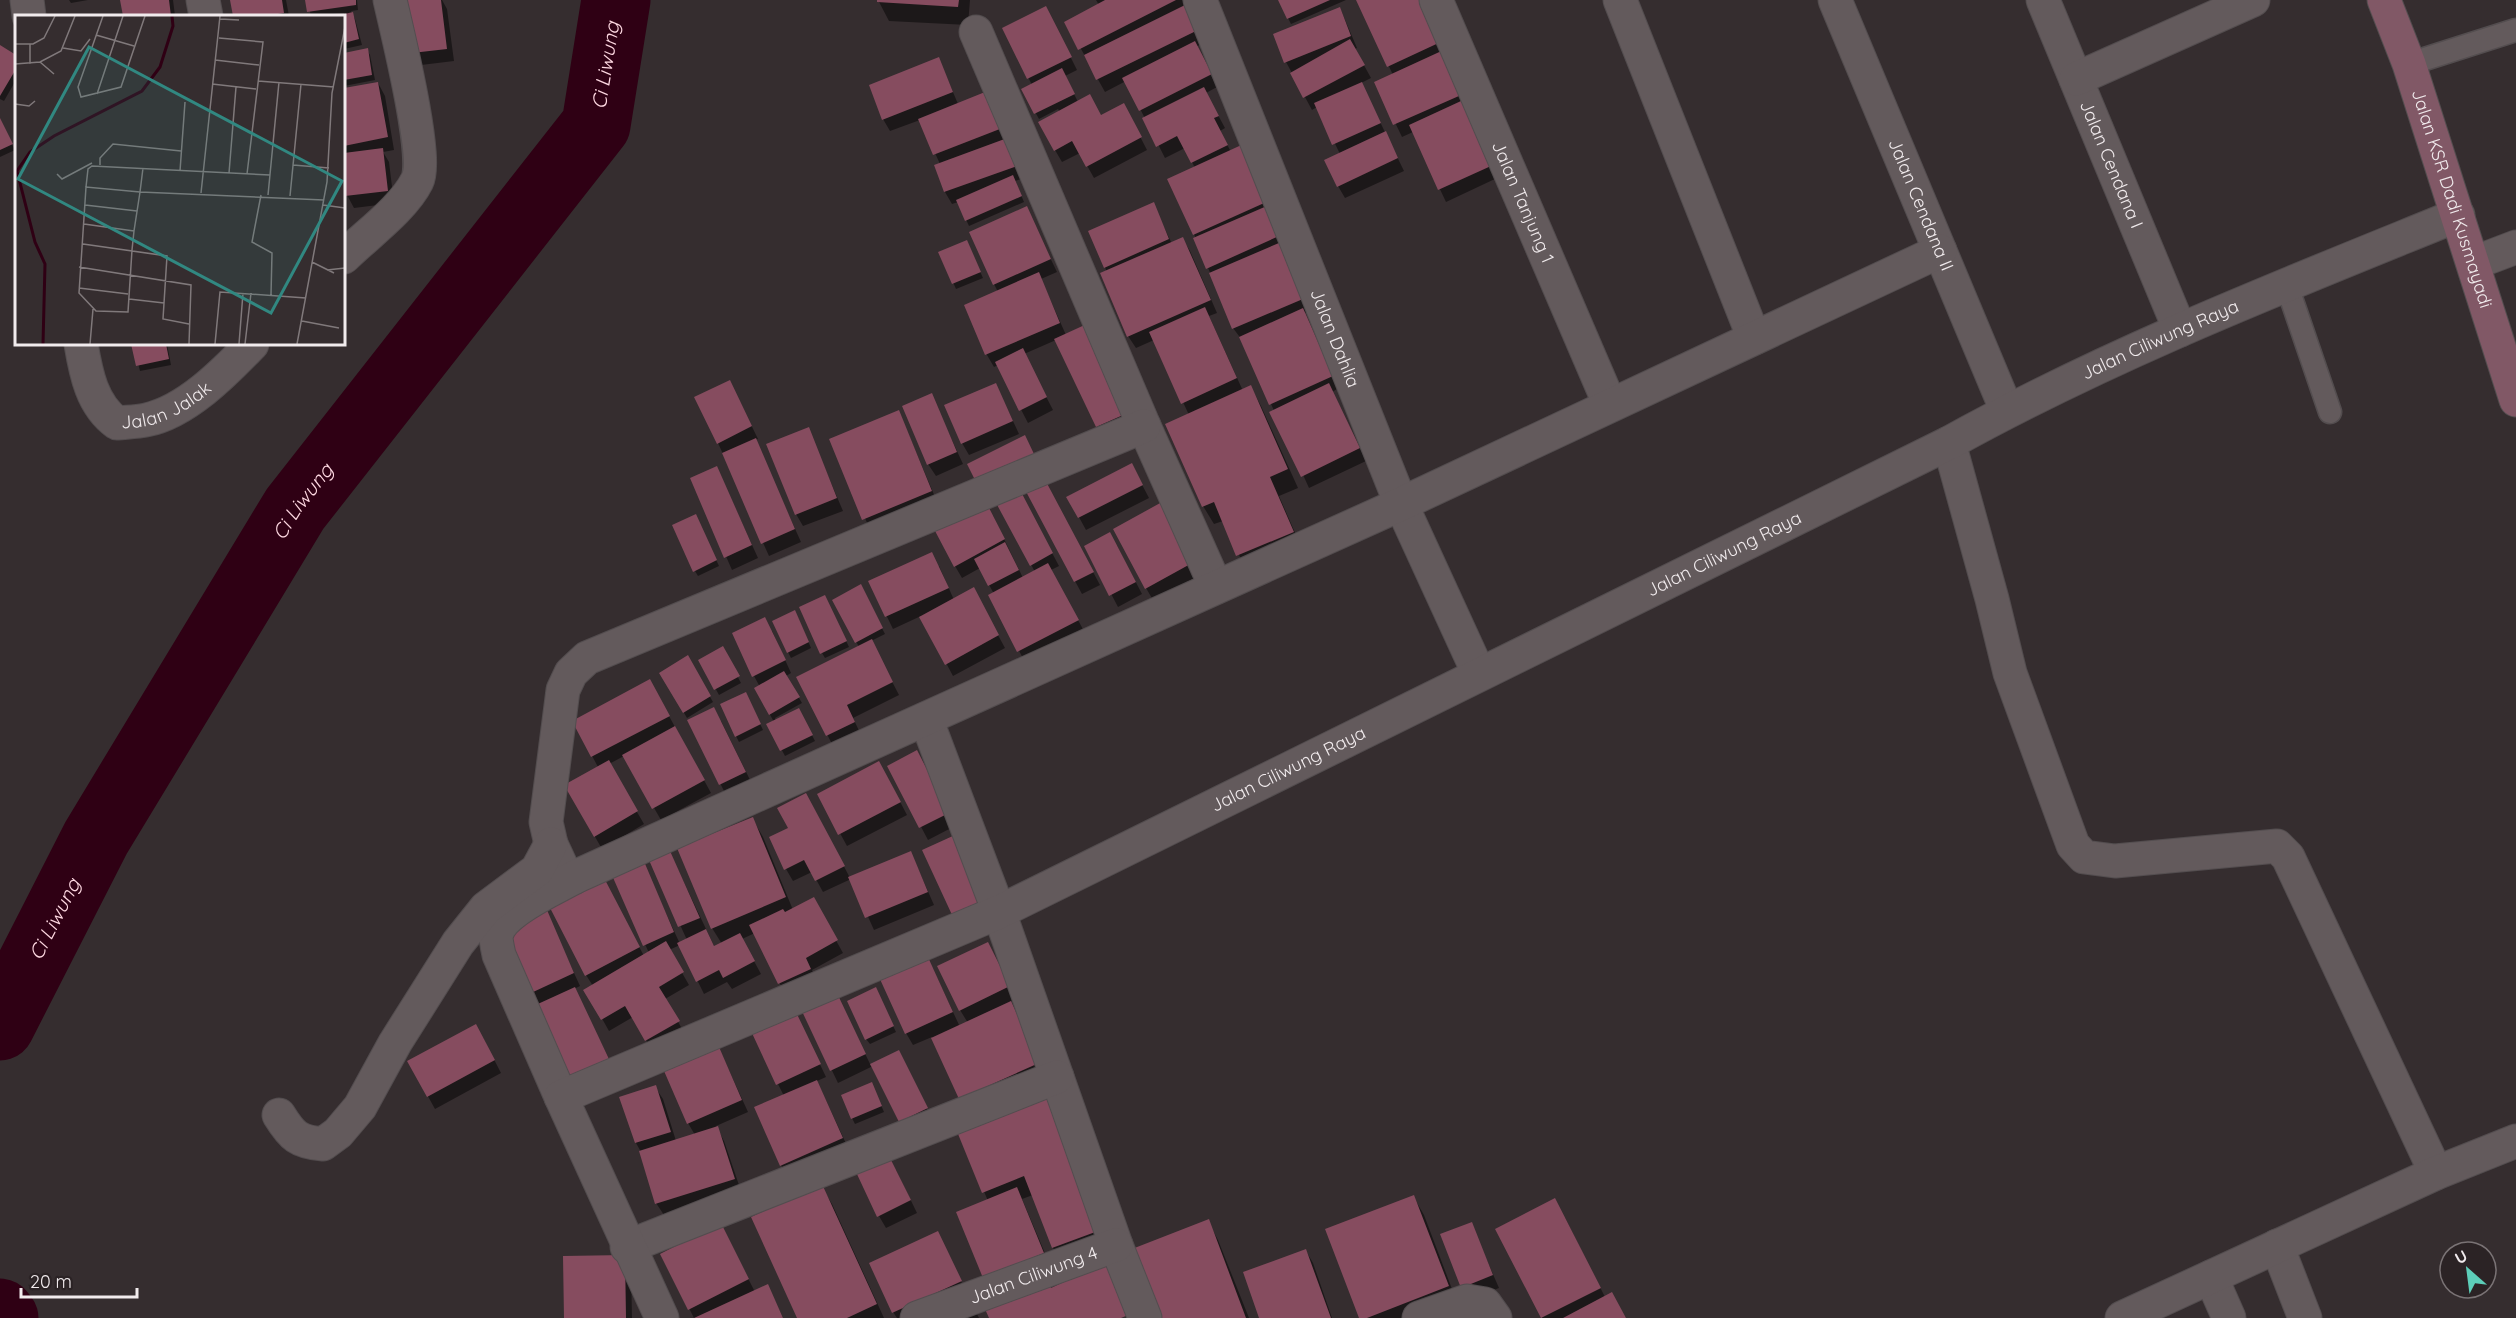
<svg xmlns="http://www.w3.org/2000/svg" width="2516" height="1318" font-family="Quicksand,sans-serif">
<rect width="100%" height="100%" fill="#352d2f"/>
<!-- shadow -->
<path fill="#0007" d="M69,0H88L71,3Z
M122,0H173L175,16H124Z
M232,0H286L289,16H235Z
M307,0H357L358,10L351,11L355,19L362,45L344,49V16H338L345,15L344,13L311,16Z
M415,0H442L447,9L454,61L421,65L413,53Z
M878,0H970L968,25L889,21Z
M1096,0H1182L1203,43L1196,47L1217,87L1206,93L1225,128L1220,131L1231,152L1247,144L1316,309L1304,313L1339,388L1332,392L1366,461L1309,488L1242,340L1233,328L1194,234L1195,168L1185,148L1165,158L1126,81L1105,92L1066,22L1099,5Z
M1279,0H1346L1291,24Z
M1358,0H1426L1473,104L1464,109L1497,178L1446,202L1413,132L1402,137L1376,83L1393,75Z
M1340,8L1357,48L1355,49L1371,78L1361,83L1404,171L1345,198L1338,186L1340,154L1317,107L1312,110L1286,62Z
M1052,20L1077,70L1065,76L1078,102L1101,117H1130L1147,150L1094,178L1080,153L1062,162L1055,150L1060,112L1058,109L1039,119L1023,90L1032,85L1004,29Z
M0,47L16,57V80L4,101L0,99Z
M367,50L370,55L375,80L344,86V54Z
M939,59L958,104L989,92L1026,177L1015,181L1024,202L969,226L958,202L952,204L945,192L940,164L920,120L890,131L883,119Z
M378,83L385,96L394,150L383,152L389,162L394,203L354,208L347,195L344,169V89Z
M0,121L15,150L0,157Z
M1153,204L1172,244L1183,239L1190,251L1217,313L1209,316L1243,391L1251,387L1261,406L1298,488L1279,496L1303,551L1248,574L1223,521L1214,524L1203,506L1189,415L1154,340L1136,348L1128,336L1105,267Z
M1026,208L1057,272L1041,279L1066,335L1136,425L1104,439L1056,340L1024,354L1053,410L1028,423L998,365L994,367L987,355L966,306L998,292L994,284Z
M969,247L983,278L956,289L940,253Z
M133,344H167L171,365L140,371Z
M996,385L1019,434L969,455L962,443Z
M736,394L758,439L755,440L801,542L769,556L718,443Z
M931,395L963,464L936,476L928,464Z
M899,412L938,504L871,532L831,440Z
M808,429L843,511L803,526L796,514Z
M717,468L758,558L732,570L692,479Z
M1138,477L1149,498L1086,530L1068,497Z
M1048,488L1100,585L1082,594L1075,581Z
M997,501L1025,502L1059,566L1051,570L1085,633L1026,664L990,596L994,594L980,568L962,578L955,566L993,516L1023,578L1035,572Z
M1162,504L1200,575L1153,600L1146,588Z
M698,521L719,566L698,576L695,571Z
M1086,546H1117L1142,594L1118,607Z
M939,566L954,600L980,602L1005,648L953,676L921,616L893,629L870,582Z
M860,586L885,634L871,641L899,695L853,718L861,735L834,748L798,677L859,647L834,600Z
M828,603L849,647L825,658L822,653Z
M798,618L811,648L791,658L788,652Z
M772,631L791,673L786,676L802,703L775,718L776,721L799,710L815,741L785,756L768,724L774,722L756,689L760,687L754,676Z
M722,648L741,683L719,695L700,660Z
M687,657L713,702L687,718L661,673Z
M657,694L711,793L661,820L624,756L609,764L644,824L602,849L566,786L598,767L574,722Z
M748,699L763,730L739,742L736,736Z
M689,721H721L752,784L727,797Z
M916,752L955,826L928,840L889,766Z
M886,775L907,815L847,846L819,795Z
M813,807L850,878L911,853L934,905L874,930L851,879L823,892L812,872L793,881L786,869L790,829Z
M752,818L763,837L793,910L813,899L843,953L812,970L817,981L786,996L755,933L742,939L761,974L732,989L727,982L704,994L680,945L669,950L689,985L665,999L685,1034L653,1052L633,1017L609,1031L586,990L593,986L586,975L608,888L644,956L649,953L613,874L642,861L680,944L687,940L651,861L670,853L715,948L722,944L712,928Z
M546,912L580,986L574,989L615,1071L540,1005L532,992Z
M987,944L1015,999L1010,1002L1045,1076L960,1099L932,1037L913,1045L906,1033L933,969L960,1027L968,1023L960,1010Z
M836,993L871,1066L899,1052L933,1121L907,1133L873,1066L838,1083L802,1008Z
M878,995L896,1032L870,1044L866,1039Z
M795,1012L826,1077L817,1081L849,1150L788,1177L781,1165L784,1096L778,1084Z
M483,1038L501,1073L435,1109L409,1062Z
M716,1042L748,1112L716,1126L724,1141L741,1191L664,1215L656,1203L641,1152L636,1143L655,1087L663,1099L676,1141L695,1135L688,1123Z
M874,1089L884,1112L855,1124L852,1118Z
M1048,1094L1108,1250L1064,1266L1053,1248L1033,1195L1022,1199L1050,1265L991,1289L988,1201L958,1130Z
M896,1170L917,1213L886,1228L879,1216Z
M821,1186L832,1204L884,1318H798Z
M1413,1196L1424,1215L1458,1305L1424,1318H1361Z
M1565,1218L1605,1297L1626,1318H1542L1497,1230Z
M1208,1221L1218,1240L1249,1318H1160Z
M1471,1224L1499,1288L1470,1299L1463,1287Z
M727,1237L755,1292L774,1299L783,1318H694L662,1255Z
M944,1245L967,1294L914,1318H897L893,1312Z
M1306,1251L1313,1263L1332,1318H1261Z
M631,1268L632,1318H566Z
M976,1312L979,1318H964Z"/>
<g fill="none" stroke-linecap="round" stroke-linejoin="round">
<!-- river -->
<g stroke="#2f0014" stroke-width="69">
<path id="s1" d="M0,1026L96,838L295,509L596,125L616,0"/>
<path d="M0,1313L4,1318"/>
</g>
</g>
<!-- building -->
<path fill="#864c5f" d="M120,0H169L171,16H123Z
M230,0H282L284,13L266,16H233Z
M305,0H356V5L307,12Z
M405,0H441L447,49L412,53Z
M877,0H959L958,7L877,2Z
M1105,0H1176L1078,50L1064,22Z
M1278,0H1330L1287,19Z
M1356,0H1426L1445,40L1387,67Z
M1185,5L1198,30L1096,80L1084,55Z
M1046,6L1072,57L1027,79L1002,28Z
M1340,7L1351,36L1284,63L1273,34Z
M353,12L359,39L344,43V16H336Z
M1350,39L1365,65L1303,98L1290,73Z
M1195,41L1212,74L1139,111L1122,78Z
M0,45L16,55V69L0,96Z
M368,48L372,75L344,80V53Z
M1448,48L1468,92L1393,125L1374,82Z
M939,57L953,92L882,120L869,85Z
M1062,68L1075,94L1034,114L1021,89Z
M378,82L388,137L344,146V88Z
M1362,82L1381,123L1332,145L1314,103Z
M1204,87L1219,116L1214,118L1228,145L1191,163L1177,136L1156,147L1142,118Z
M990,90L1005,127L933,155L918,119Z
M1090,94L1101,115L1124,103L1142,137L1086,167L1072,141L1054,151L1038,122Z
M1461,101L1491,166L1438,190L1409,125Z
M0,118L13,144L0,150Z
M1386,131L1398,158L1337,187L1324,160Z
M1010,137L1020,165L944,192L934,165Z
M1248,142L1273,199L1193,235L1167,179Z
M383,148L388,191L345,196L344,153Z
M1013,175L1022,196L965,221L956,200Z
M1154,202L1169,239L1104,268L1088,231Z
M1274,203L1288,232L1206,269L1193,238Z
M1027,206L1051,259L993,285L969,232Z
M1183,237L1211,300L1127,337L1100,273Z
M967,240L981,272L952,284L938,252Z
M1286,240L1310,296L1232,329L1209,273Z
M1039,272L1060,323L985,355L964,305Z
M1205,307L1237,378L1181,404L1149,332Z
M1303,308L1333,376L1269,405L1239,337Z
M1089,323L1130,412L1096,427L1054,339Z
M131,344H166L169,359L136,366Z
M1023,348L1047,397L1019,411L995,362Z
M730,380L752,426L717,444L694,397Z
M996,383L1013,421L961,444L944,405Z
M1329,383L1360,448L1301,477L1269,412Z
M1251,385L1288,469L1270,477L1294,532L1236,556L1214,502L1202,507L1165,424Z
M932,393L957,452L927,465L902,406Z
M899,410L932,491L862,520L829,439Z
M809,427L837,498L795,515L766,444Z
M1025,435L1034,454L976,482L967,464Z
M756,438L795,529L761,544L722,453Z
M1132,463L1143,485L1078,518L1066,497Z
M717,466L752,545L724,558L690,478Z
M1042,474L1094,572L1074,582L1022,484Z
M1019,488L1053,553L1030,566L995,501Z
M986,502L1005,539L954,567L934,529Z
M1162,502L1194,562L1145,589L1113,529Z
M696,514L717,560L693,572L672,525Z
M1110,532L1136,582L1109,596L1084,546Z
M1005,542L1019,570L988,586L974,559Z
M932,552L949,588L885,617L868,581Z
M1048,563L1079,620L1017,652L988,595Z
M861,584L883,628L855,643L832,600Z
M974,587L999,635L945,665L919,617Z
M825,595L847,641L820,654L799,607Z
M795,610L809,642L787,653L772,621Z
M765,617L786,660L752,677L732,633Z
M872,639L893,682L847,705L855,722L826,736L796,677Z
M723,646L740,676L714,690L698,660Z
M688,655L711,696L683,713L659,673Z
M784,671L800,697L769,715L754,688Z
M650,679L670,716L591,757L572,721Z
M746,692L761,724L735,737L720,704Z
M714,707L746,772L719,785L687,720Z
M799,708L813,735L780,751L766,724Z
M675,726L705,780L652,809L622,755Z
M917,750L949,813L919,828L887,766Z
M609,760L638,811L594,837L564,785Z
M879,761L901,802L838,835L817,794Z
M806,793L845,866L815,881L804,860L784,870L769,837L788,828L777,808Z
M753,817L786,897L711,929L677,848Z
M955,835L987,902L953,917L922,850Z
M670,851L700,918L678,927L649,860Z
M911,851L928,892L865,918L848,877Z
M643,859L674,932L643,946L611,873Z
M602,874L640,947L585,976L547,902Z
M814,897L838,940L806,958L811,969L778,984L749,925L783,909L785,912Z
M547,910L574,973L531,993L503,929Z
M706,929L714,946L740,933L755,961L723,978L719,970L696,982L677,943Z
M666,941L684,972L659,987L680,1021L645,1041L625,1006L601,1020L583,990Z
M988,942L1010,986L959,1011L937,966Z
M927,955L953,1012L905,1034L879,977Z
M575,987L609,1059L564,1080L529,1008Z
M876,987L894,1026L865,1040L847,1001Z
M836,991L866,1054L830,1071L800,1007Z
M1011,1001L1039,1063L959,1099L931,1038Z
M795,1010L821,1064L776,1085L751,1031Z
M476,1024L495,1060L427,1097L407,1061Z
M716,1040L742,1100L687,1124L661,1064Z
M899,1050L928,1108L899,1122L870,1064Z
M817,1080L843,1138L780,1166L754,1107Z
M872,1082L882,1106L851,1119L841,1095Z
M656,1085L671,1132L635,1143L619,1097Z
M1049,1092L1098,1231L1052,1248L1024,1176L982,1193L956,1129Z
M718,1126L735,1179L655,1204L639,1151Z
M889,1156L911,1200L877,1217L856,1172Z
M822,1184L877,1304L847,1318H797L751,1217Z
M1017,1187L1044,1253L983,1278L956,1212Z
M1414,1195L1449,1286L1367,1318H1359L1325,1229Z
M1555,1198L1601,1288L1541,1318L1495,1229Z
M1209,1219L1246,1318H1158L1132,1249Z
M1472,1222L1493,1275L1461,1288L1440,1234Z
M721,1223L749,1279L688,1310L660,1254Z
M938,1231L962,1281L892,1313L869,1263Z
M1306,1249L1331,1318H1259L1243,1272Z
M625,1255L626,1318H564L563,1256Z
M1109,1261L1133,1313L1121,1318H989L985,1309L1048,1280L1051,1288Z
M768,1284L783,1318H694Z
M1612,1292L1626,1318H1563Z"/>
<g fill="none" stroke-linecap="round" stroke-linejoin="round">
<!-- lane casing -->
<g stroke="#534d4f" stroke-width="25">
<path id="lane" d="M2409,64L2516,30
M2287,286L2330,412"/>
</g>
<!-- street casing -->
<g stroke="#534d4f" stroke-width="35">
<g id="street">
<path d="M27,0L29,16"/>
<path d="M203,0L206,16"/>
<path id="s2" d="M1200,0L1401,504L1479,674"/>
<path id="s3" d="M1436,0L1610,405"/>
<path d="M1620,0L1754,338"/>
<path id="s4" d="M1835,0L2007,411"/>
<path id="s5" d="M2043,0L2180,330"/>
<path d="M976,32L1144,426L1216,587"/>
<path d="M2076,79L2253,0"/>
<path d="M344,257C366,235 403,209 417,181C429,159 397,31 390,0"/>
<path d="M2474,263L2516,247"/>
<path id="s6" d="M81,344C86,374 92,405 117,423C127,422 137,422 146,420C186,412 225,372 252,344"/>
<path d="M1949,443L1992,599L2010,673L2073,845L2084,857L2115,861L2277,846L2288,857L2436,1173"/>
<path d="M926,719L999,912L1116,1245L1145,1318"/>
<path d="M575,877L564,872L551,844L546,822L563,690L571,673L587,658L1144,426"/>
<path d="M561,1097L499,955C498,950 496,942 496,936C501,911 554,889 575,877L1401,504L1940,251"/>
<path d="M279,1115C292,1136 298,1142 323,1144L338,1133L360,1107L395,1043L458,943L486,908L537,870L551,844"/>
<path d="M2277,1246L2305,1318"/>
<path d="M627,1247L1057,1077"/>
<path d="M2211,1277L2229,1318"/>
<path id="s7" d="M662,1318L561,1097L999,912L1949,443C2111,353 2286,285 2458,215"/>
<path id="s8" d="M917,1318L1116,1245"/>
<path d="M1419,1318L1467,1301L1485,1304L1495,1318"/>
<path d="M2122,1318L2436,1173L2516,1141"/>
</g>
</g>
<!-- secondary casing -->
<g stroke="#534d4f" stroke-width="35">
<g id="secondary">
<path id="s9" d="M2384,0L2409,64L2516,400"/>
</g>
</g>
<!-- lane -->
<use href="#lane" stroke="#635a5c" stroke-width="22"/>
<!-- street -->
<use href="#street" stroke="#635a5c" stroke-width="33"/>
<!-- secondary -->
<use href="#secondary" stroke="#815866" stroke-width="33"/>
</g>
<g text-anchor="middle" stroke-width="4.5" stroke-linejoin="round" paint-order="stroke">
<!-- street labels -->
<g font-size="18" fill="#f1ebed" stroke="#2b2325">
<text dy="6" stroke="none"><textPath href="#s5" startOffset="178">Jalan Cendana I</textPath></text>
<text dy="6" stroke="none"><textPath href="#s9" startOffset="210">Jalan KSR Dadi Kusmayadi</textPath></text>
<text dy="6" stroke="none"><textPath href="#s3" startOffset="220">Jalan Tanjung 1</textPath></text>
<text dy="6" stroke="none"><textPath href="#s4" startOffset="222">Jalan Cendana II</textPath></text>
<text dy="6" stroke="none"><textPath href="#s2" startOffset="364">Jalan Dahlia</textPath></text>
<text dy="6" stroke="none"><textPath href="#s7" startOffset="2013">Jalan Ciliwung Raya</textPath></text>
<text dy="6" stroke="none"><textPath href="#s6" startOffset="142">Jalan Jalak</textPath></text>
<text dy="6" stroke="none"><textPath href="#s7" startOffset="1527">Jalan Ciliwung Raya</textPath></text>
<text dy="6" stroke="none"><textPath href="#s7" startOffset="1041">Jalan Ciliwung Raya</textPath></text>
<text dy="6" stroke="none"><textPath href="#s8" startOffset="124">Jalan Ciliwung 4</textPath></text>
</g>
<!-- water labels -->
<g font-size="20" font-style="italic" fill="#ffd9e3" stroke="#2b2325">
<text dy="7" stroke="none"><textPath href="#s1" startOffset="1144">Ci Liwung</textPath></text>
<text dy="7" stroke="none"><textPath href="#s1" startOffset="606">Ci Liwung</textPath></text>
<text dy="7" stroke="none"><textPath href="#s1" startOffset="120">Ci Liwung</textPath></text>
</g>
</g>
<!-- overview -->
<g transform="translate(15 15)">
<rect width="330" height="330" fill="#352d2f"/>
<path fill="none" stroke="#2f0014" stroke-width="3" d="M28,329L30,249L20,227L2,156L15,137L39,121L127,76L145,52L158,11L157,1"/>
<path fill="none" stroke="#80797b" stroke-width="1.5" d="M88,1L63,72L66,82L106,72L130,1M205,4L224,5M81,20L119,31M204,23L248,27L232,159M0,29H18L29,23L40,1M15,29V49M48,33L66,36L75,24M200,45L244,50M25,47L39,59M0,49L25,47L46,36L60,1M243,66L319,72M197,69L241,74M82,79L108,1M0,89L14,91L20,86M85,150V143L98,129L166,136M278,150L314,153M128,153L125,177L119,216L117,235L113,297L81,296L64,278L71,172L125,177L309,185M165,156L170,87M214,158L221,72M42,159L47,164L77,148M71,172L73,154L77,151L255,160M186,178L205,1M246,180L237,227L257,238L256,280M253,180L264,67M275,181L286,69M70,190L122,196M308,190L330,193M69,209L119,216M68,229L152,241L148,304L174,309M297,247L319,258M64,252L176,270L174,329M312,255L330,253M64,273L113,279M114,284L149,288M287,306L324,313M75,329L78,294M200,329L205,277L291,283M224,329L228,278M230,329L236,278M282,329L312,167L317,78L330,12"/>
<path fill="#318881" fill-opacity="0.15" stroke="#318881" stroke-width="3" d="M74,32L327,166L256,298L3,164Z"/>
<rect width="330" height="330" fill="none" stroke="#f1ebed" stroke-width="3"/>
</g>
<!-- north arrow -->
<g transform="translate(2468 1270) rotate(332)"><circle r="28" fill="#2b2325" stroke="#7a7375" stroke-width="1.5"/>
<path d="M0-4.5L10 22L0 15L-10 22Z" fill="#5dceb9"/>
<text y="-9" font-size="16" font-weight="bold" text-anchor="middle" fill="#f1ebed">U</text>
</g>
<!-- scale -->
<path d="M21 1288v9h116v-9" fill="none" stroke="#f1ebed" stroke-width="3"/>
<text x="30" y="1288" font-size="18" fill="#f1ebed" stroke="#2b2325" stroke-width="4.5" paint-order="stroke">20 m</text>
</svg>
